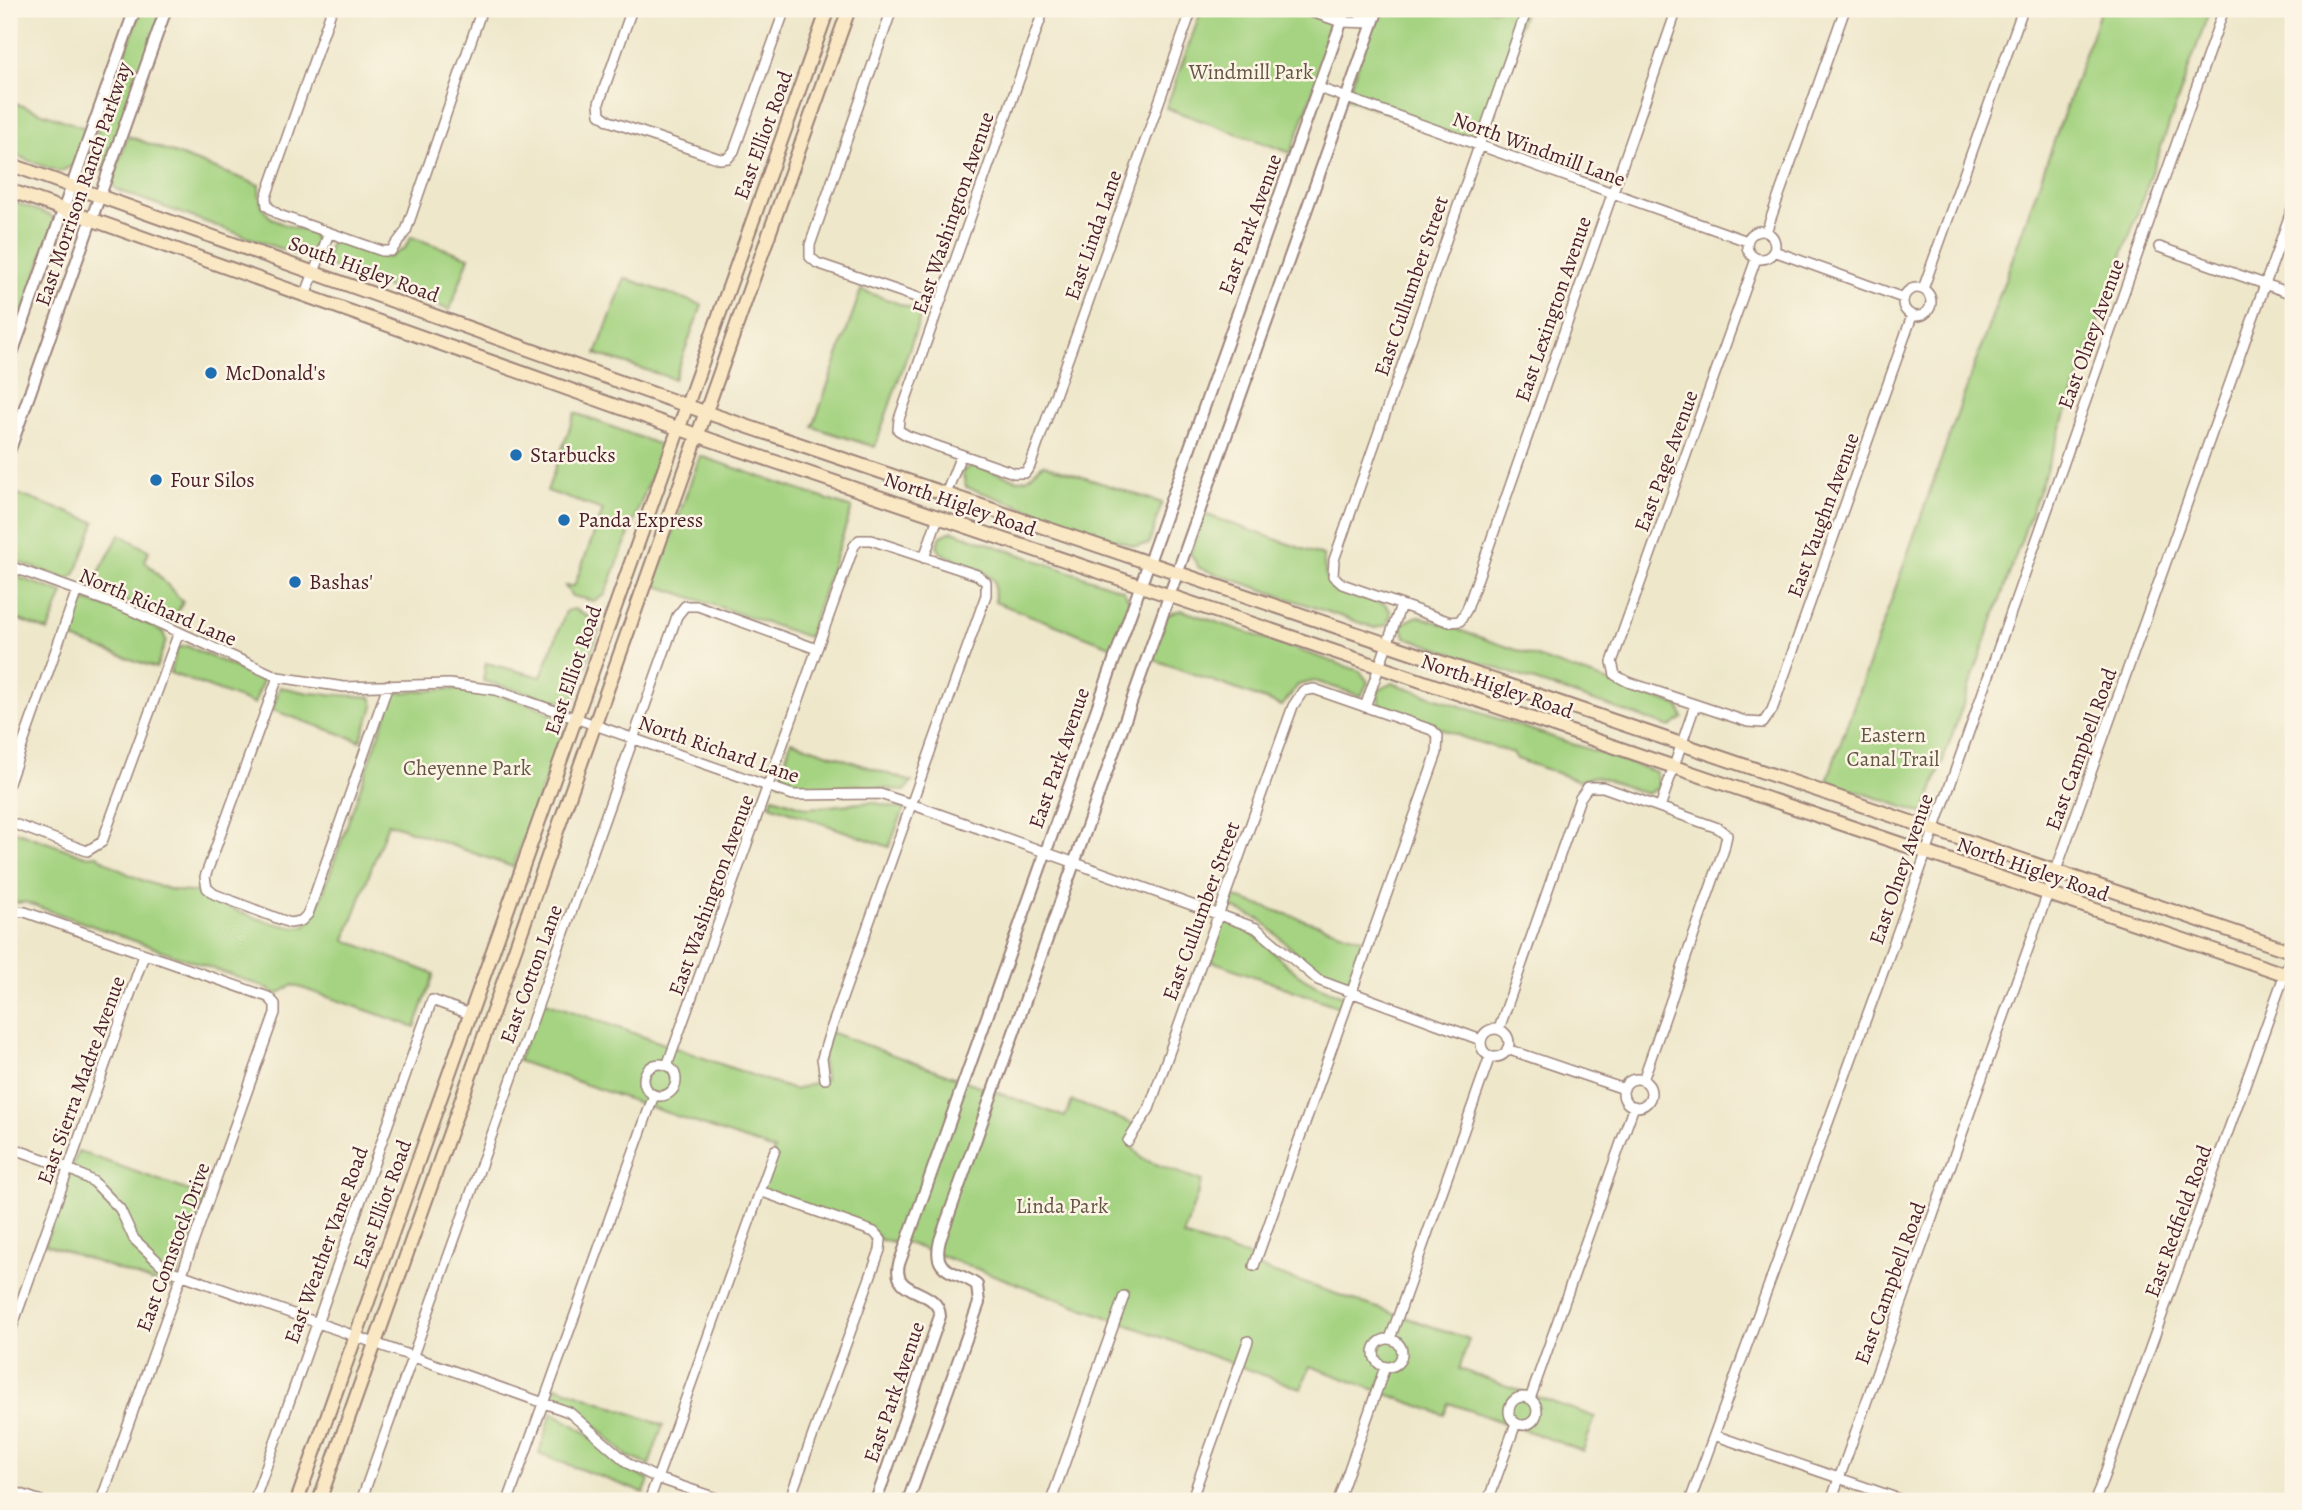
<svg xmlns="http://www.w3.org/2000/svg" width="2302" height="1510" font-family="Alegreya,serif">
<rect width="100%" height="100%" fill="#fcf5e5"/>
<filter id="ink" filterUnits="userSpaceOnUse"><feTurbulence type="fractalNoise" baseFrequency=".0143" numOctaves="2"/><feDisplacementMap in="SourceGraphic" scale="14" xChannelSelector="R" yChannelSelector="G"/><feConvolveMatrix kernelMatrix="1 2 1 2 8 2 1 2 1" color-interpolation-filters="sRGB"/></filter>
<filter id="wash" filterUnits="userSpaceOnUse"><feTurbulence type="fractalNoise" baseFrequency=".00686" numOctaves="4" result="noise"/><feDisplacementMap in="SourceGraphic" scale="28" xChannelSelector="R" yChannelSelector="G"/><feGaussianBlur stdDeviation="1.57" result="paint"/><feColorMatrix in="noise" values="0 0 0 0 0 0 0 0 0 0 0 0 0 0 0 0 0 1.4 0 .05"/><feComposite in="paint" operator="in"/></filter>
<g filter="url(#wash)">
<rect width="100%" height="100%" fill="#eee7ca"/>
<!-- green -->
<path fill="#a5d381" stroke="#787956" stroke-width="2" d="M141,9H163L106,167L100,171H92L87,161Z
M1202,9H1293L1332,24L1334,32L1291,153L1166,108Z
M1378,9H1525L1478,146L1346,98Z
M2101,9H2210L1924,814L1827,781Z
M9,101L88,129L74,165L59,172L9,153Z
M128,136L259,185C259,224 282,223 313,233L316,246L312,252L300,256L120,191L114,187L113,178Z
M9,200L52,216L54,223L9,353Z
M411,237L469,257L450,310L323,264L332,240L388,258L405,248Z
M625,278L702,305L674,379L596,354Z
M861,290L922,312L875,447L813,427Z
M575,413L663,446L605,595L594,601L572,596L565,586H574L603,510L547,491Z
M700,456L852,508L808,637L654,585Z
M1043,464L1162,503L1149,544L1134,546L966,487L962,472L972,465L1018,480L1027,479Z
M9,491L95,522L75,575L67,579L9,559Z
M1204,514L1323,556L1326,578L1338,590L1386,605L1391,612L1387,625L1375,628L1199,568L1190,553Z
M952,531L1123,590L1131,603L1113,647L995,602L994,581L982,570L941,553L937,546L941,536Z
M120,534L149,551L145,561L183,602L172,621L91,587Z
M9,574L63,593L48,631L9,616Z
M87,601L127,614L163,632L166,641L156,668L67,637L79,604Z
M574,609L598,622L599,631L575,697L559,701L483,681L486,663L541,677L566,611Z
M1181,610L1360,671L1368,682L1361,696L1315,681L1298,685L1282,706L1152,659L1167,615Z
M1418,616L1679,706L1683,718L1670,727L1405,637L1401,624Z
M187,646L263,680L254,704L170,673L177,648Z
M1392,683L1656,772L1660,787L1647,794L1595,776L1579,781L1517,759L1513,753L1465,738L1379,704L1378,691Z
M280,687L309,693L371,697L374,705L360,741L272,710Z
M454,689C484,693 545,700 563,725V732L513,867L388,823L345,940L434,974L415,1027L293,985L277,994L262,986L25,902L16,903L9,892V829L85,856L97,855C120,873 172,897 201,891C217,906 287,933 306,925L316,912L394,693Z
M791,741L912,782L905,791L858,785L817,789L779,782Z
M773,797L808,808L871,802L904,809L889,847L770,805Z
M1234,897L1362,939L1347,984L1309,965L1261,920L1228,906Z
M1224,919C1262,934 1265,947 1294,971C1309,983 1325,989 1343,996L1339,1007L1209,960Z
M540,1000L794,1090L825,1079L822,1058L830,1032L1065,1117L1072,1101L1139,1126L1128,1142L1142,1159L1202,1181L1183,1236L1256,1259L1254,1266L1469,1339L1459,1369L1595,1417L1583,1451L1449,1403L1444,1415L1310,1366L1301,1389L907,1243L881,1240L874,1232L760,1191L774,1150L518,1061Z
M78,1151L206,1197L173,1289L45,1244Z
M556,1386L663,1425L649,1465L627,1456L580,1411L552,1398Z
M552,1412L588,1434L615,1463L649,1480L644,1493L539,1454Z"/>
</g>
<g filter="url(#ink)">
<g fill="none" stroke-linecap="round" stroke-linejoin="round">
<!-- minor casing -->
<g stroke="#9c837a" stroke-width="12">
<path id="minor" d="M332,9L266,197L267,206L279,215L382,251H391L406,231L482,9
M632,9L599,103L600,114L609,121L720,159L728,158L734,151L785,9
M892,9L810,245V257L817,263L939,305
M1044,9L899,419L898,430L908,436L1014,473H1025L1030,466L1192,9
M1303,9L1341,22L1372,23
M1352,9L1371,22
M1527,9L1334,560L1333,576L1342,584L1450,622L1460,621L1467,609L1677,9
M1319,88L1747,241
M1747 245a14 14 0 1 1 28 0a14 14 0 1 1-28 0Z
M1766,232L1845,9
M2159,247L2293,294
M1774,251L1903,298
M1756,259L1612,662L1615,675L1628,682L1748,722L1763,723L1772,710L1912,316
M1903 302a14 14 0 1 1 28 0a14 14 0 1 1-28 0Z
M1923,289L2023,9
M305,296L329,233
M946,494L961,455
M924,558L938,517
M9,566L126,608L278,677L344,687L449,684L496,690L793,795L880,794L911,804L1256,928L1318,980L1481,1040
M278,677L205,877L207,888L214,894L290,923L301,921L308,914L388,685
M1365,707L1401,605
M9,783L77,590
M1660,807L1695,705
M9,822L87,851L102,842L179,632
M9,917L14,911L25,912L268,997L275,1004V1013L101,1501
M1499,1029L1580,798L1588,787H1603L1718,828L1727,835L1724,849L1643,1080
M1481 1043a14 14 0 1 1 28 0a14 14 0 1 1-28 0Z
M1507,1049L1624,1089
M644 1080a16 16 0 1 1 32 0a16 16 0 1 1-32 0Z
M667,1066L854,546L859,540H871L977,575L986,582V595L830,1032L822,1058L825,1079
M1623 1093a14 14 0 1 1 28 0a14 14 0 1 1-28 0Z
M1128,1141L1149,1109L1293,706L1303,691L1314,689L1432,730L1438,736L1437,753L1254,1266
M9,1147L68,1168L94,1182L120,1209L134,1239L166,1269L569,1412L629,1464L657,1478L725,1501
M760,1191L874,1232L881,1240L880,1250L789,1501
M9,1336L144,955
M1390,1339L1490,1056
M1374 1353a14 14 0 1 1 28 0a14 14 0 1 1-28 0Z
M1509 1411a14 14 0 1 1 28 0a14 14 0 1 1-28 0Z
M1530,1399L1634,1106
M1714,1435L1905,1501
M9,1490L41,1501
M254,1501L432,1000L470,1014
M361,1501L677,616L685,606H698L817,649
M508,1501L654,1095
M649,1501L775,1150
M1051,1501L1124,1296
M1191,1501L1248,1341
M1338,1501L1385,1367
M1488,1501L1516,1423
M1690,1501L1918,876L2224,9
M1831,1501L2293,206
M2095,1501L2293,951"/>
</g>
<!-- tertiary casing -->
<g stroke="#9c837a" stroke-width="14">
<path id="tertiary" d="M9,362L135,9
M9,452L166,9
M876,1501L940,1316C938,1287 891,1297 899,1264L1346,9
M908,1501L979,1303L977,1285C956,1269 931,1275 940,1240L1378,9"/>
</g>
<!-- secondary casing -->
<g stroke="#9c837a" stroke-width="16">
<path id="secondary" d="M9,164L696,409L2293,952
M9,190L711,440L2293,977
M297,1501L828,9
M319,1501L849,9"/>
</g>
<!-- minor -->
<use href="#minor" stroke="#fff" stroke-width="9"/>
<!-- tertiary -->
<use href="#tertiary" stroke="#fff" stroke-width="10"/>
<!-- secondary -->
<use href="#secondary" stroke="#fae7c3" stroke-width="12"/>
</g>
</g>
<!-- markers -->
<g fill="#1f6fb2" stroke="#fcf5e5" stroke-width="2.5">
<circle cx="211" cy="373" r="7"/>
<circle cx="516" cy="455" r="7"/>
<circle cx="156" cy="480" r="7"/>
<circle cx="564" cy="520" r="7"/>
<circle cx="295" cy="582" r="7"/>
</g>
<g text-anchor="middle" stroke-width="5" stroke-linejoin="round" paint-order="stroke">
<!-- park labels -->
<g font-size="21" fill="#655545" stroke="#fcf5e5">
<text x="1251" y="79">Windmill Park</text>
<text x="1893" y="742">Eastern<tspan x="1893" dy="24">Canal Trail</tspan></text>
<text x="467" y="775">Cheyenne Park</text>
<text x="1062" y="1213">Linda Park</text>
</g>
<!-- street labels -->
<g font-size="21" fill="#4a1f2b" stroke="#fcf5e5">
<text transform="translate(763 135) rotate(-70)" y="7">East Elliot Road</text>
<text transform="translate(1539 149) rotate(20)" y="7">North Windmill Lane</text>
<text transform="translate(83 184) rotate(-71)" y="7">East Morrison Ranch Parkway</text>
<text transform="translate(953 213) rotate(-71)" y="7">East Washington Avenue</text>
<text transform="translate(1250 224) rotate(-70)" y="7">East Park Avenue</text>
<text transform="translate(1093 235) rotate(-71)" y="7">East Linda Lane</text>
<text transform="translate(364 269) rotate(20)" y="7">South Higley Road</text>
<text transform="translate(1411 286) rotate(-71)" y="7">East Cullumber Street</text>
<text transform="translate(1553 309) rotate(-71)" y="7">East Lexington Avenue</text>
<text transform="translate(2091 334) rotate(-70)" y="7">East Olney Avenue</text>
<text transform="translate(1666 461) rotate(-70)" y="7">East Page Avenue</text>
<text transform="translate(960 504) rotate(19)" y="7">North Higley Road</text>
<text transform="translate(1823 515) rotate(-70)" y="7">East Vaughn Avenue</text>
<text transform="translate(158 607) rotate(23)" y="7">North Richard Lane</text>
<text transform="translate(573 670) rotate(-71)" y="7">East Elliot Road</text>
<text transform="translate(1497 686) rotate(19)" y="7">North Higley Road</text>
<text transform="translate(719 749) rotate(19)" y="7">North Richard Lane</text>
<text transform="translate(2081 749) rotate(-70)" y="7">East Campbell Road</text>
<text transform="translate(1059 758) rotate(-71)" y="7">East Park Avenue</text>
<text transform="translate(1901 869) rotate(-71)" y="7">East Olney Avenue</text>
<text transform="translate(2033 869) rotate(19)" y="7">North Higley Road</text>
<text transform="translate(711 895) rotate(-70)" y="7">East Washington Avenue</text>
<text transform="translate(1201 911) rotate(-70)" y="7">East Cullumber Street</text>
<text transform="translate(531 974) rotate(-70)" y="7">East Cotton Lane</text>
<text transform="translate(81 1080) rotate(-70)" y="7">East Sierra Madre Avenue</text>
<text transform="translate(382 1204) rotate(-70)" y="7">East Elliot Road</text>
<text transform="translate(2178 1221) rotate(-70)" y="7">East Redfield Road</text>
<text transform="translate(326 1245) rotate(-70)" y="7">East Weather Vane Road</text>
<text transform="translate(173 1247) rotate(-70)" y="7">East Comstock Drive</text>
<text transform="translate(1890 1283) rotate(-70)" y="7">East Campbell Road</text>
<text transform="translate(894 1392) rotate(-71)" y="7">East Park Avenue</text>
</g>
<!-- poi labels -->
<g font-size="21" fill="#4a1f2b" stroke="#fcf5e5" text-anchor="start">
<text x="225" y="380">McDonald's</text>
<text x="530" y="462">Starbucks</text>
<text x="170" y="487">Four Silos</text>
<text x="578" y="527">Panda Express</text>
<text x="309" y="589">Bashas'</text>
</g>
</g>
<!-- margin -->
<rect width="2302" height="1510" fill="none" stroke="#fcf5e5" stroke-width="35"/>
</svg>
